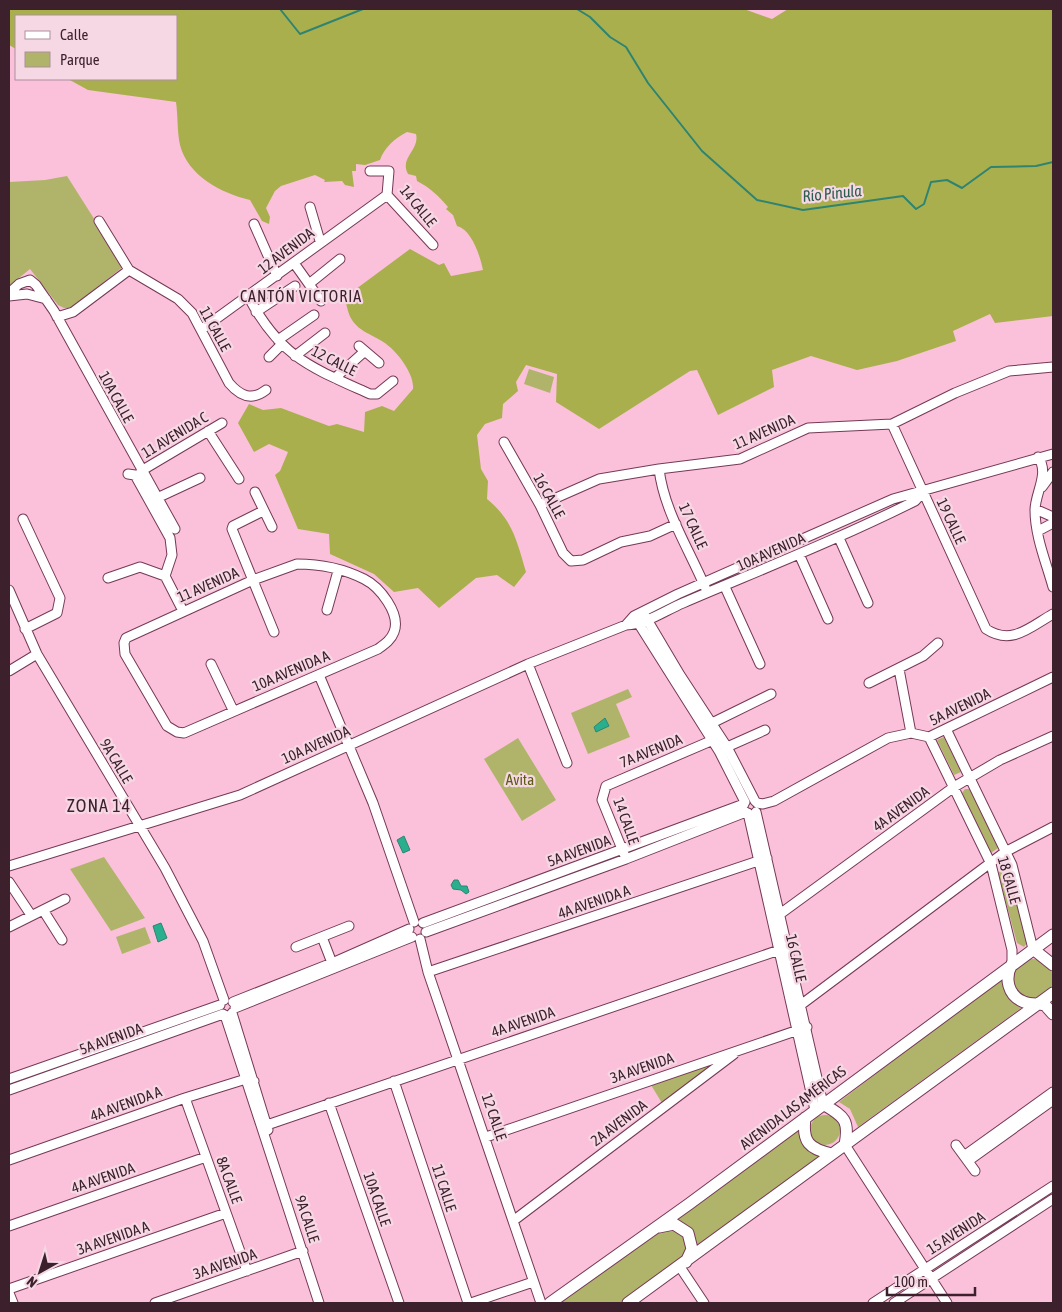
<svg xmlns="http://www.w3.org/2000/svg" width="1062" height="1312" font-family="'Asap Condensed',sans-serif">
<rect width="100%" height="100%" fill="#fbc1da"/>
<!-- green -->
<path fill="#b0b46b" d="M67,176L124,266L71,308H64L58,305L30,269L9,286V182L45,180Z
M529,369L554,377L550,393L524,384Z
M628,689L632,697L616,704L630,737L588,754L571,713Z
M944,737L961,772L954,775L937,740Z
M518,738L556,800L522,821L484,759Z
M965,789H970L998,848L991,853L962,793Z
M104,857L145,918L111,931L70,869Z
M1004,868L1009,872L1027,943L1024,947L1017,943L998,873Z
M145,927L151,943L122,954L116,937Z
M1013 979a20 20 0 1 1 40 0a20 20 0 1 1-40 0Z
M1004,976L1024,1006L858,1127L850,1109L839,1102Z
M724,1058L662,1103L651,1085Z
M810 1130a15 15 0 1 1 30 0a15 15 0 1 1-30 0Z
M800,1126L820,1156L695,1249L672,1222Z
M666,1226L683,1230L689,1253L620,1303H560Z"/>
<!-- forest -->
<path fill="#aaaf4d" d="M9,9H744L772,19L788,9H1053V316L995,323L990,314L953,331L956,341L897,361L857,370L811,356L772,370L774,387L718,415L697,370L690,371L599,429L556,402L557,374L526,365L516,382L518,391L503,404L502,418L485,424L477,435L481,469L488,481L487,499C513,520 517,542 526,572L514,587L497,575L476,578L439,608L418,588L394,592L374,574L330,554L329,534L298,529L275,475L280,471L288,452L269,444L254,452L238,423L249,404L263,410L281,408L329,426L337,424L364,432L365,412L382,406L394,411L413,389C415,373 394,347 380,340C364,331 351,327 347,307C345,301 345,297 347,292L356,289L410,249L439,265L444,263L451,276L483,270C480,256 472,230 457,226L453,215L446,209L448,207C439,196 429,187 417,181L416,176L408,174C399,158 420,150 416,134L407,132C395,138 384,148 380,160L365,165L356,164V171H352L354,187L345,185L342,181L324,182L325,180L315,175L281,186L275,191L266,208L270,217L269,224L262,221L250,200C221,193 188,176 180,145C177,131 178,116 176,102L88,90L68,79H176V16H16V49L9,45Z"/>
<!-- water -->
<path fill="#29af8e" stroke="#2f8471" d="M605,718L609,726L596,732L594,727Z
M404,836L410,850L403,853L397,840Z
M454,880H458L461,886H467L469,892L466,894L461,890L453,889L451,885Z
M161,923L167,938L158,942L153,926Z"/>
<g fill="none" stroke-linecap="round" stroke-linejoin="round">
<!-- stream -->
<path stroke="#2f8471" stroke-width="2" d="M280,9L300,34L363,9
M577,9L590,17L610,37L626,47L648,83L702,151L757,200L803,210L903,196L916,209L924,204L931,182L947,180L962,188L991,167L1036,166L1053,162"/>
<!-- minor casing -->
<g stroke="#753956" stroke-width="11">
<path id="minor" d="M370,171H389L387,195L433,245
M310,207L320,241
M99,221L129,270L178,299L192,313L229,383C240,396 252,401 266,390
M254,224L277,276
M294,263L321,301
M309,284L340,259
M9,293L19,284L30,280L36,285L54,311L175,529
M9,296L27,294L46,299
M248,296C280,357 310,367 370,394H377L393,381
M256,312L295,286
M57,317L73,312L129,270
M202,329L387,195
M278,340L314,315
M359,346L379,363
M295,356L325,333
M269,357L281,345
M335,378L365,351
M892,424L986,629C1012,646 1030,627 1053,614
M208,431L239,479
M504,442L540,505L563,553L571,561L583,560L621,542L650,536L676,524
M1038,457C1050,473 1035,493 1035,510C1035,536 1046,562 1053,587
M659,469C664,511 689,549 705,587
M141,471L222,423
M128,474L135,475L170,538L172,555L165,576
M1042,487L1053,472
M255,492L272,527
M157,498L200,478
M540,505L599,479L659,469L740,459L808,428L892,424L955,393L1009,371L1053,367
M1035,509L1053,517
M263,511L233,526L232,529L274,632
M23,519L60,598L57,613L25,629
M1038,531L1053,523
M839,538L868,603
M799,554L828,619
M297,564C319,564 344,569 364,579C380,587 401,614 394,632C391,640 385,644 378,649L184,733L177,732L167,726L125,654L124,643L126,638L253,580Z
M108,578L140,567L165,576L183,611
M725,587L760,664
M9,590L37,654L165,868L203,941L224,1000
M327,610L338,571
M645,616L680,675L727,747L755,801
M637,621L719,751L745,802
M626,625L634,616L678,594L893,499L1053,454
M211,664L233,710
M528,664L567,763
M899,669L911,733
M9,671L37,654
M319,675L373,803L414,922
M869,683L923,656L938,643
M712,723L771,694
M946,729L1012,865L1033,949
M929,737L991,864L1012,950V964
M727,747L765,730
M757,803L763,804L774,801L888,738L911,733L929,737L1053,677
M756,812L823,1104
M748,813L815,1110
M624,854L602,800L606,786L713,740
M9,866L240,795L528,664L626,625C647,624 664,611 683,603C760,570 839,539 915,501L923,492
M9,882L31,915
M43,910L62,940
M772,917L780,914L954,787L1000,760L1053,736
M423,923L744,804
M9,927L65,899
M426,932L626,859L746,812
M322,937L332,963
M420,939L428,972L541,1303
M296,947L349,926
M428,972L767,858
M233,1002L332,963L409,929
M793,1006L802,1004L1005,852L1053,827
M235,1008L412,937
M232,1013L268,1130
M225,1015L319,1303
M9,1079L220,1005
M394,1081L468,1303
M9,1090L223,1014
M185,1098L247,1271
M329,1103L399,1303
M267,1125L788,947
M486,1137L807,1027
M845,1145L947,1303
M956,1145L975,1171
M964,1156L1053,1092
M9,1160L185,1098L246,1079L254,1081
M968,1161L1053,1100
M513,1221L734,1054
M9,1226L206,1157
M680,1267L704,1303
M9,1289L226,1213
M9,1293L13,1303
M155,1303L303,1251
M471,1303L533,1282
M873,1303L1053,1186
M894,1303L1053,1199"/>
</g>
<!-- major casing -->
<g stroke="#753956" stroke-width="13">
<path id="major" d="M1033,949L1053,965
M1012,964C1004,978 1008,996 1024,1002C1031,1005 1038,1003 1045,1005L1053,1014
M823,1104C843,1116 850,1119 845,1145
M805,1118C802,1142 809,1149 832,1154
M659,1227L674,1224L688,1233L692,1249L686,1262
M550,1303L689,1204L1053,935
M628,1303L1053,993"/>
</g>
<!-- minor -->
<use href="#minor" stroke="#fff" stroke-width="9"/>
<!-- major -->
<use href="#major" stroke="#fff" stroke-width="11"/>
</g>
<g text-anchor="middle" stroke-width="4.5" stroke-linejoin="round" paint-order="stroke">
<!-- street labels -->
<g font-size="15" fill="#3c212d" stroke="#f6d8e4">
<text transform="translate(418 206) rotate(51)" y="5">14 CALLE</text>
<text transform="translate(286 251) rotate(-37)" y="5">12 AVENIDA</text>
<text transform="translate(215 329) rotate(61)" y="5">11 CALLE</text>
<text transform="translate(334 361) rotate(27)" y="5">12 CALLE</text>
<text transform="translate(116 397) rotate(61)" y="5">10A CALLE</text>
<text transform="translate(764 432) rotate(-24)" y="5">11 AVENIDA</text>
<text transform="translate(175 435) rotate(-31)" y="5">11 AVENIDA C</text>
<text transform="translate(549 496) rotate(61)" y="5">16 CALLE</text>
<text transform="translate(951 521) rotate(65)" y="5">19 CALLE</text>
<text transform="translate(693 526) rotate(66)" y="5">17 CALLE</text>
<text transform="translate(771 552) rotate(-24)" y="5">10A AVENIDA</text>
<text transform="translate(208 585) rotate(-24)" y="5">11 AVENIDA</text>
<text transform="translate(291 671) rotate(-23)" y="5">10A AVENIDA A</text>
<text transform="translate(960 707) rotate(-26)" y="5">5A AVENIDA</text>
<text transform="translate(316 745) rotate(-24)" y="5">10A AVENIDA</text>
<text transform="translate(651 751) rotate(-22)" y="5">7A AVENIDA</text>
<text transform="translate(116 761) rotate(59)" y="5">9A CALLE</text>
<text transform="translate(901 809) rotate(-36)" y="5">4A AVENIDA</text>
<text transform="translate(626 821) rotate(70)" y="5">14 CALLE</text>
<text transform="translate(579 851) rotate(-20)" y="5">5A AVENIDA</text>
<text transform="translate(1009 880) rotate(74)" y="5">18 CALLE</text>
<text transform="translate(594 902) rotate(-19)" y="5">4A AVENIDA A</text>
<text transform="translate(796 958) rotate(77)" y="5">16 CALLE</text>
<text transform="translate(523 1022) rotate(-19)" y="5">4A AVENIDA</text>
<text transform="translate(111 1039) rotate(-20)" y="5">5A AVENIDA</text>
<text transform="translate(642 1068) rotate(-19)" y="5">3A AVENIDA</text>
<text transform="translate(126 1104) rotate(-20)" y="5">4A AVENIDA A</text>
<text transform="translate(793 1108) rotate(-37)" y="5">AVENIDA LAS AMÉRICAS</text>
<text transform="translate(494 1117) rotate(71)" y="5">12 CALLE</text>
<text transform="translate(619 1123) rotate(-37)" y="5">2A AVENIDA</text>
<text transform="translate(103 1178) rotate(-19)" y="5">4A AVENIDA</text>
<text transform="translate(229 1180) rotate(70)" y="5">8A CALLE</text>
<text transform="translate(444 1188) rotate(72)" y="5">11 CALLE</text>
<text transform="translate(377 1199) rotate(71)" y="5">10A CALLE</text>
<text transform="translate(307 1219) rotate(72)" y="5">9A CALLE</text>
<text transform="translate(956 1233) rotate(-33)" y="5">15 AVENIDA</text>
<text transform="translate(113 1238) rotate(-19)" y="5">3A AVENIDA A</text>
<text transform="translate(225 1264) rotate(-19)" y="5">3A AVENIDA</text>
</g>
<!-- park labels -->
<g font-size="15" fill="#5a5c15" stroke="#f6d8e4">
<text x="520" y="785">Avita</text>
</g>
<!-- water labels -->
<g font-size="16" font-style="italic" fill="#2b5e4e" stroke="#f6d8e4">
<text transform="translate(832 193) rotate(-6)" y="6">Río Pinula</text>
</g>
<!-- neighbourhood labels -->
<g font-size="16" letter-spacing="1" fill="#3c212d" stroke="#f6d8e4">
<text x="301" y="302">CANTÓN VICTORIA</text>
</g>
<!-- quarter labels -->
<g font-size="18" letter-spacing="1" fill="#3c212d" stroke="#f6d8e4">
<text x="99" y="812">ZONA 14</text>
</g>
</g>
<!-- border -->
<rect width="1062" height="1312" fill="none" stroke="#3c212d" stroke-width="20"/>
<!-- legend -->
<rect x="15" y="15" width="162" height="65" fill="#f6d8e4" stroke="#ac8f9b"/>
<rect x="25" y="31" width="25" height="8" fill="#ffffff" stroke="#ac8f9b"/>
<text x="60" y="40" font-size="15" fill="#3c212d">Calle</text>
<rect x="25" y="52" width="25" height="15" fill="#b0b46b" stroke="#ac8f9b"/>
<text x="60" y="65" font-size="15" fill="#3c212d">Parque</text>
<!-- north arrow -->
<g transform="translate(40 1272) rotate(219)" stroke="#f6d8e4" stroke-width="4" paint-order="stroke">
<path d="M0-4L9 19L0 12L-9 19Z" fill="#3c212d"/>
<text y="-8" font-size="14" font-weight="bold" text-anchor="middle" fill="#3c212d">N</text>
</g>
<!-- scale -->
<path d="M887 1287v8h88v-8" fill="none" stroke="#3c212d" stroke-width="2.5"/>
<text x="894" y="1287" font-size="15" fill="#3c212d" stroke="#f6d8e4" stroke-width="4" paint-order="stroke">100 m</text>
</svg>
